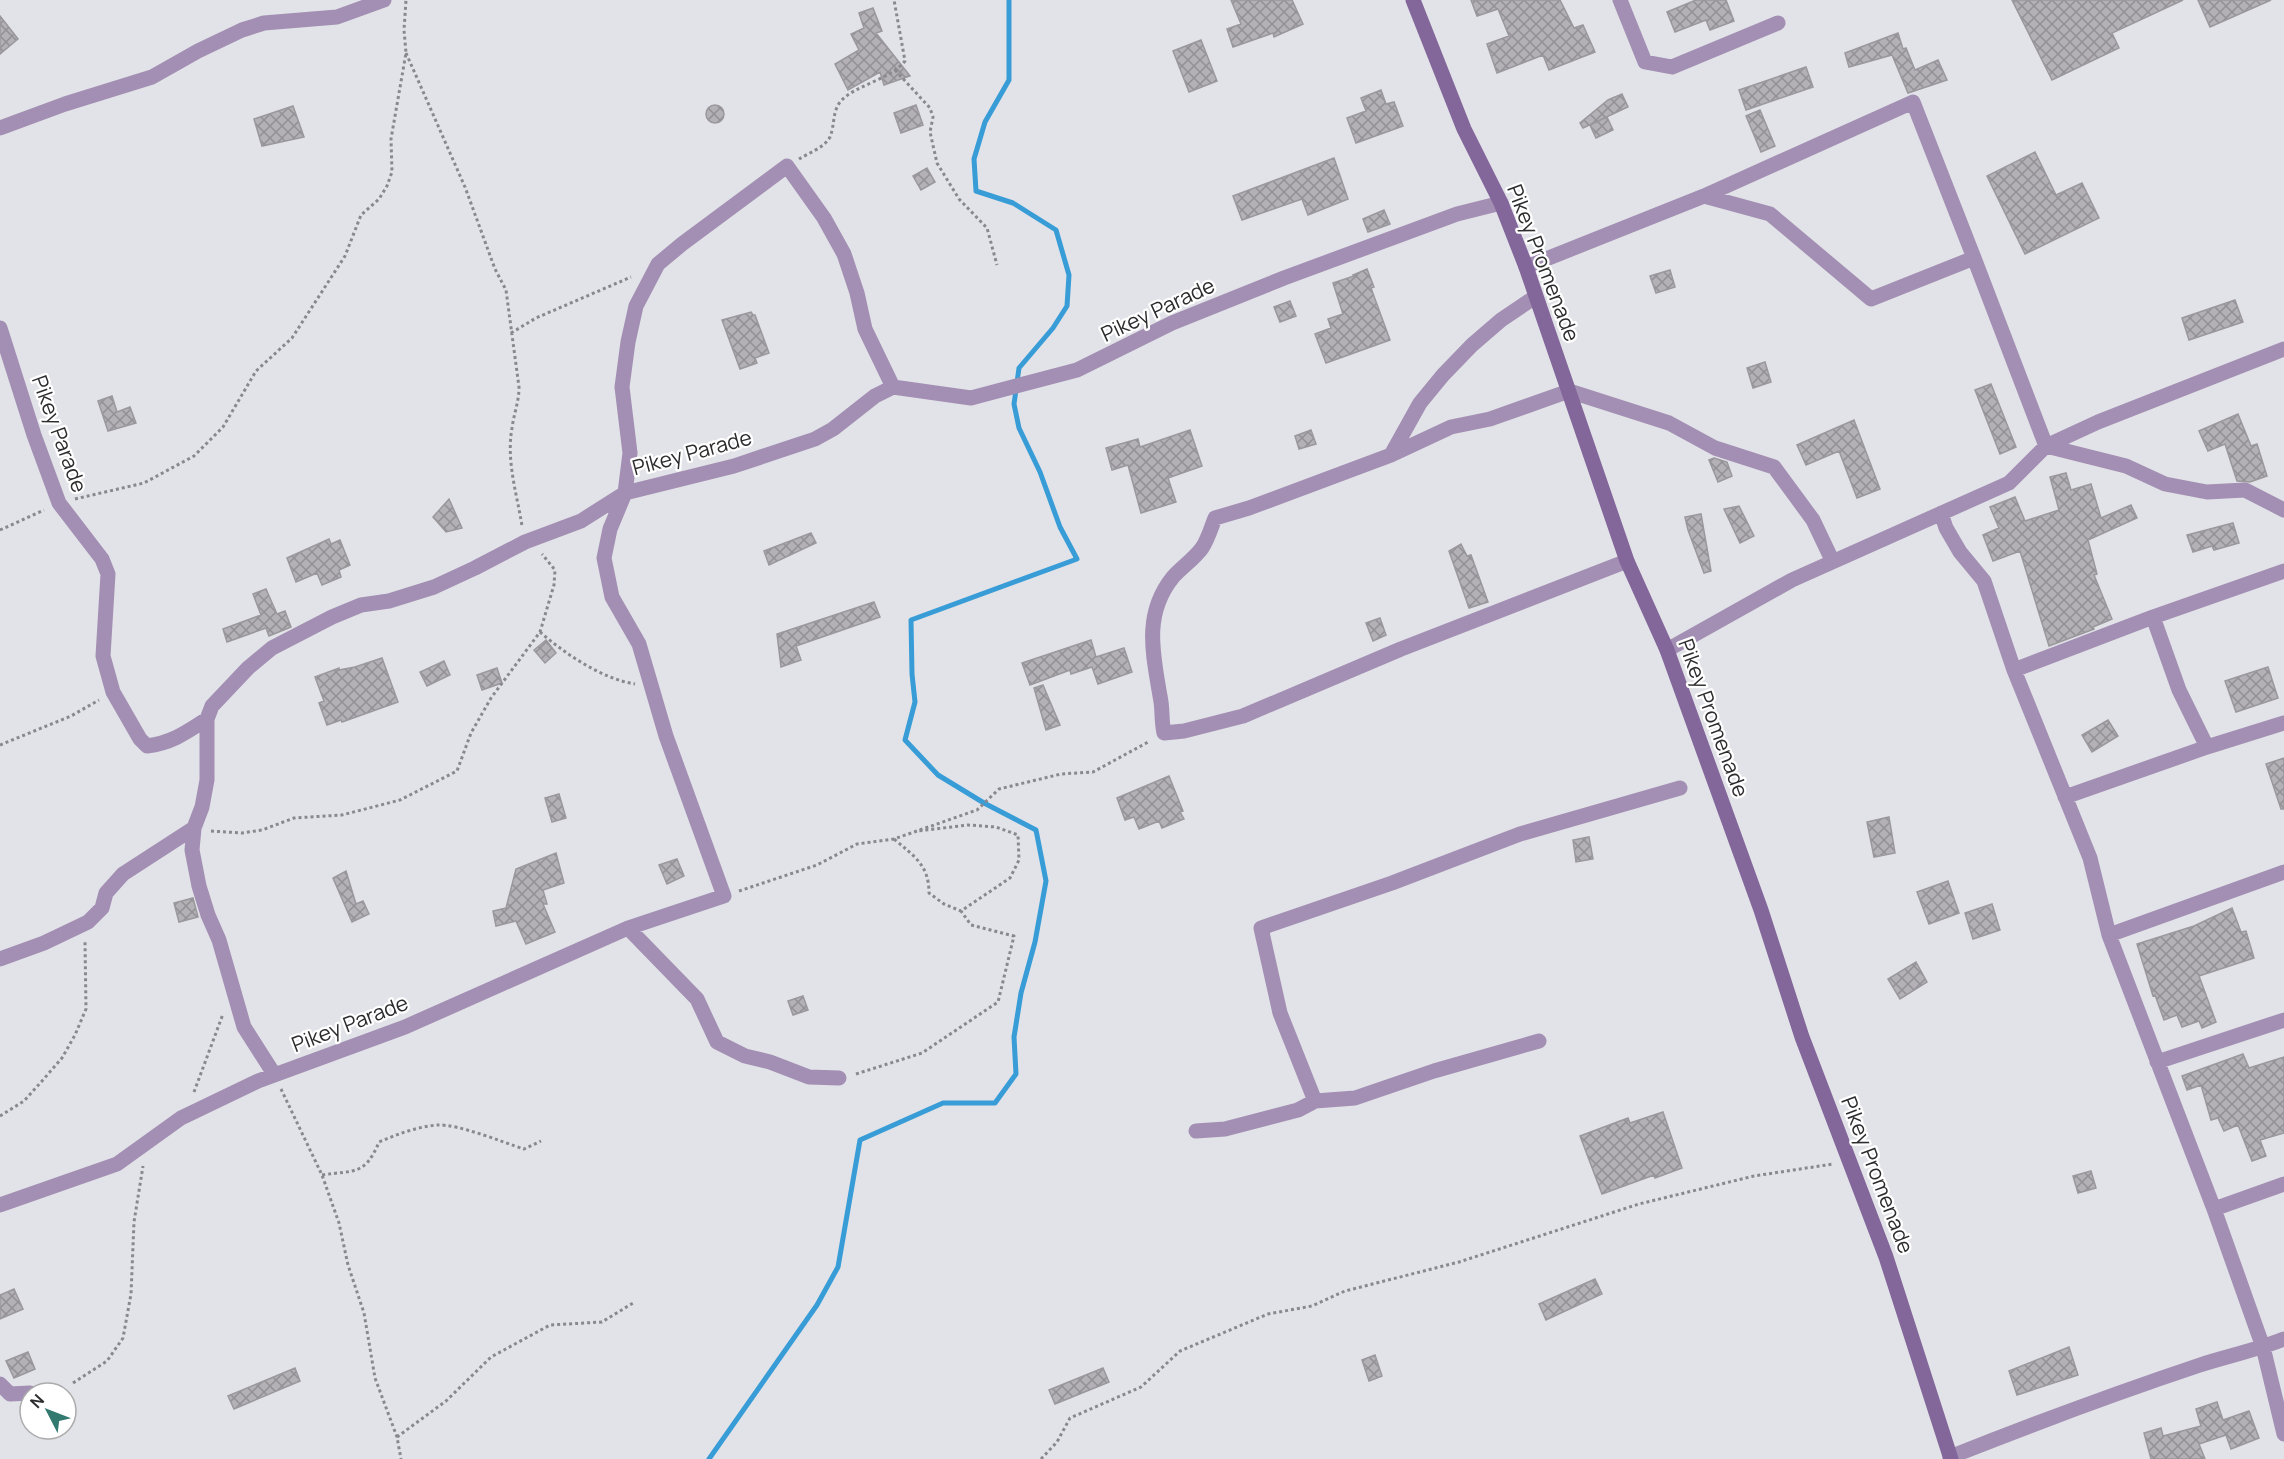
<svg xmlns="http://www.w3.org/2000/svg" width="2284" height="1459" font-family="Manrope,sans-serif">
<defs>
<pattern id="building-cross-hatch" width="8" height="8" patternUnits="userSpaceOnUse" patternTransform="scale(1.5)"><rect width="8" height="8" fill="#b3b1b5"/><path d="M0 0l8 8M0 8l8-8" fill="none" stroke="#929094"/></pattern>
</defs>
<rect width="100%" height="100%" fill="#e2e3e8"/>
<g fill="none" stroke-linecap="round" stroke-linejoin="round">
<!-- stream -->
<path stroke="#389cd7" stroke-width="5" d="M709,1459L817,1305L838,1267L860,1140L943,1103H995L1016,1074L1014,1037L1021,993L1035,942L1046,881L1036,830L984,803L938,775L905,740L915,702L912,674L911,620L1077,559L1060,527L1040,472L1019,428L1014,404L1019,368L1053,328L1067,306L1069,275L1056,230L1013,203L976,191L974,159L985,122L1009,80V0"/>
</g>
<!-- building -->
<path fill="url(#building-cross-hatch)" stroke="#9a989c" stroke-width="1.5" d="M1231,0H1292L1303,24L1274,37L1273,33L1233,47L1227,29L1241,24Z
M1471,0H1560L1574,28L1583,25L1595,52L1549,70L1543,55L1497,73L1487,44L1509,36L1498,9L1477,16Z
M1696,0H1726L1734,21L1710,30L1706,20L1675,32L1667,12Z
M2012,0H2183L2112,33L2119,48L2052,80Z
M2198,0H2271L2210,27Z
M873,8L882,31L876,33L910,76L884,85L880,72L848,90L835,64L859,50L851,34L864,28L859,13Z
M0,16L18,39L0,54Z
M1898,33L1903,49L1906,48L1915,70L1938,60L1947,80L1908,93L1892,55L1849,67L1845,53Z
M1201,40L1217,81L1189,92L1173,51Z
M1806,67L1813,87L1746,110L1739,90Z
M1381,90L1386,104L1394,102L1403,126L1356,143L1347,118L1366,111L1361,98Z
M1622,94L1628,107L1583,128L1580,123L1608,100Z
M916,105L923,125L901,133L894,113Z
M706 114a9 9 0 1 1 18 0a9 9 0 1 1-18 0Z
M293,106L304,137L262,146L254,119Z
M1760,110L1775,146L1761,152L1746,116Z
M1607,117L1613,130L1596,138L1590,125Z
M2035,152L2056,195L2082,183L2099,218L2025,254L1987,176Z
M1334,158L1348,199L1308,215L1302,199L1242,220L1233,196Z
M927,168L935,182L921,190L913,176Z
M1384,210L1390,224L1368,232L1363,219Z
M1367,269L1374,287L1371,288L1390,340L1326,363L1315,334L1331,328L1328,319L1343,314L1333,283L1354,276L1353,275Z
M1670,270L1675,287L1656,293L1650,276Z
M2235,300L2243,322L2189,340L2182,318Z
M1290,301L1296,316L1280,322L1274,307Z
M751,312L753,315H755L769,353L755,358L757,363L740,369L722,320Z
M1765,362L1771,382L1753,388L1747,368Z
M1991,384L2016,447L2000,454L1975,390Z
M112,396L117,412L130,407L136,423L108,431L98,401Z
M2238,414L2251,446L2257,444L2267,476L2250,482L2237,481L2225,444L2208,451L2199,431Z
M1854,420L1880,489L1857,498L1839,451L1806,465L1797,445Z
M1190,430L1202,466L1168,478L1176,502L1141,513L1128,465L1112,470L1106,448L1138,439L1140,447Z
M1311,430L1316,444L1299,449L1295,436Z
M1714,458L1727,462L1732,476L1718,482L1709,460Z
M2066,473L2071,490L2091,484L2101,518L2131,505L2137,518L2088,540L2097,574L2094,575L2112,619L2093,627L2094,629L2049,646L2020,551L1993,561L1983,535L1999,528L1990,507L2015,497L2025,521L2059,510L2050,477Z
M449,499L462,528L446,532L433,517Z
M1739,506L1754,536L1740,543L1724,509Z
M1701,514L1711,571L1704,573L1688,530L1685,517Z
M2233,523L2239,543L2214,550L2212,546L2193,552L2187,535Z
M811,533L816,543L769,565L764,551Z
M329,539L331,544L340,540L350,565L339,570L341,577L322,585L317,573L296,582L287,558Z
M1461,544L1467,556L1471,555L1488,602L1469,608L1449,551Z
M266,589L277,614L285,611L291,627L269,636L266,628L227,642L223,629L261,615L253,594Z
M874,602L880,617L796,646L801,660L781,667L777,634Z
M1380,618L1386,635L1373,641L1366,623Z
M546,640L556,653L545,663L534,650Z
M1091,640L1096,657L1124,648L1132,672L1098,684L1092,667L1071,674L1070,670L1030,685L1022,663Z
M382,658L398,702L342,722L341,720L327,725L319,703L324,701L315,677L339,668V670L355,667Z
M444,661L450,675L427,686L420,672Z
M2268,667L2278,698L2236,712L2225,681Z
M497,668L502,683L482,690L477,675Z
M1043,685L1060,725L1046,730L1034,688Z
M2108,720L2118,736L2092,752L2082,735Z
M2284,758V809H2281L2266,764Z
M1169,776L1183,811L1180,812L1184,819L1162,828L1159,821L1139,829L1134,817L1125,820L1117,798Z
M559,794L566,818L552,822L545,798Z
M1889,817L1895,853L1874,857L1867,822Z
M1589,837L1593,859L1576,862L1573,840Z
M556,853L564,883L543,890L547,904H543L555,932L526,944L516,921L496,926L493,911L506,908L516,869Z
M677,859L684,876L667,884L659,865Z
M346,871L356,904L363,901L369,914L352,922L333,878Z
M1948,881L1959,913L1929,924L1917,892Z
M193,898L198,917L179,922L174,903Z
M1992,904L2000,930L1973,939L1965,913Z
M2232,908L2241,932L2246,931L2254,958L2199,976L2216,1022L2202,1028L2199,1021L2182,1027L2177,1015L2164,1020L2155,995L2153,996L2137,944L2194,926Z
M1916,962L1927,982L1900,999L1888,979Z
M803,996L808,1010L793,1015L788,1001Z
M2243,1054L2249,1068L2284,1057V1133L2260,1140L2266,1156L2252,1161L2238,1125L2224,1131L2218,1118L2211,1120L2201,1085L2187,1090L2182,1076Z
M1663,1112L1682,1168L1655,1178L1654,1175L1602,1194L1580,1136L1628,1118L1630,1123Z
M2091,1171L2096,1188L2078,1193L2073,1176Z
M1595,1279L1602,1294L1546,1320L1539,1304Z
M14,1289L23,1309L0,1319V1295Z
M2069,1347L2078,1375L2017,1395L2009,1371Z
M28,1352L35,1369L14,1378L6,1361Z
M1375,1355L1382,1376L1369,1381L1362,1360Z
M295,1368L300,1381L234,1409L228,1396Z
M1103,1368L1109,1382L1055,1404L1049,1390Z
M2217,1402L2223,1420L2249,1411L2259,1438L2231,1449L2226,1435L2199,1444L2205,1459H2151L2144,1433L2161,1428L2163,1436L2201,1426L2196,1409Z"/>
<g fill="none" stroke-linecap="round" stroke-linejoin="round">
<!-- path -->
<path stroke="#89898d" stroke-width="3" stroke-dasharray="3 3" stroke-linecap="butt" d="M406,53L465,187L495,269L506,290L519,387C519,402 514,413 512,428C506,461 517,494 522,526
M895,70L930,108L933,117L930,132L937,163L959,199L987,228L997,265
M799,159C809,153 825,147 830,137C835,125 832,111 841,101C855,85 890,80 905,61L894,0
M511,333L536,318L631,277
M75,499L144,483L194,456L223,427L256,371L292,338L345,256L361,215L379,199L387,186L392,172L391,139L406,53L404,30L406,0
M0,530L44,510
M540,632C564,653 602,679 635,684
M0,745L71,716L99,700
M211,831L242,833L262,830L294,818L342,815L400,800L457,771L471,733L491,698L540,632L554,585L555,570L542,554
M894,839C914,856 929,865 929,893L944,904L961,911
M739,891L817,865L857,844L894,839L977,810L999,789L1061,774L1093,772L1150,741
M856,1074L922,1053L998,1002L1014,936L971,925L961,911L1010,878L1019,860L1018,835L996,827L968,825L918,831
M281,1089L322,1175L339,1223L348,1265L364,1313L375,1378L397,1437L401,1459
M194,1092L223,1014
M0,1116L24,1101L42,1081L62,1058L75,1035L86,1009L85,941
M322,1175C354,1170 365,1176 379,1142C398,1134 416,1127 437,1125C459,1124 502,1142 524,1149L541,1141
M73,1383L107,1361L123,1338L131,1294L134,1222L143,1166
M397,1437L446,1401L491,1357L550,1325L602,1322L633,1303
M1041,1459L1057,1442L1070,1418L1141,1387L1180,1351L1268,1314L1312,1306L1345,1291L1459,1262L1639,1204L1754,1176L1833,1164"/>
<!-- street -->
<path stroke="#a38fb3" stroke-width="15" d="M1620,0L1645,62L1672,67L1778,23
M0,128L65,104L152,77L198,51L242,30L264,23L337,17L384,0
M1704,196L1770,214L1871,299L1974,258L2046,446L2126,466L2165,484L2207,492L2245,490L2284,510
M1526,267L1704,196L1913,102L1974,258
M1535,297L1501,320L1472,345L1443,375L1420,403L1391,455L1249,508L1215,518C1211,528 1208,539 1202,548C1194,559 1182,567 1173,577C1143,614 1153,654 1160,696C1163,709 1161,720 1164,733L1184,731L1243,716L1401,649L1627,561
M0,328L34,435L59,503L102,559L108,574L103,656L113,692L140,739L147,746C172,743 187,732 207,719
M1391,455L1451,427L1490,419L1569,391L1669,423L1715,448L1774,467L1813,520L1832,560
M1941,513L1946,528L1960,552L1984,581L2014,670L2090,858L2109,935L2214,1209L2263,1347L2284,1434
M2153,617L2179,690L2207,747
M1667,650L1792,580L2009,483L2046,446L2098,422L2284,349
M2014,670L2153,617L2284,571
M2065,797L2207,747L2284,723
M194,828L192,850L199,886L208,915L219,940L244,1027L274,1074
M628,928L697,999L717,1042L745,1056L770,1062L809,1077L839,1078
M2109,935L2284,872
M0,959L44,943L88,922L102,908L106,893L123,874L194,828L202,807L207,780V719L212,706L248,668L272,648L332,617L361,605L389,601L434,587L475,568L525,542L581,521L625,493L734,466L815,439L833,429L875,396L893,387L971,398L1077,370L1172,323L1284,278L1457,214L1501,203
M2157,1062L2284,1020
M1315,1101L1280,1013L1261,928L1392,883L1520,834L1680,788
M1196,1131L1225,1129L1298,1110L1315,1101L1355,1098L1434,1071L1539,1041
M0,1205L117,1164L181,1118L258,1081L405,1027L628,928L724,896L666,736L639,644L612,597L604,558L610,529L625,493L630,453L622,387L628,342L636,306L658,264L682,244L787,166L824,218L844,254L857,293L865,329L893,387
M2214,1209L2284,1184
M0,1384L10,1394L30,1393
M38,1393H59
M1950,1457C2033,1424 2116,1393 2200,1365C2228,1356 2257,1350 2284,1339"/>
<!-- secondary -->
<path stroke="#83669a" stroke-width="15" d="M1413,0L1464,129L1501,203L1526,267L1627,561L1667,650L1761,910L1802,1037L1886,1257L1951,1459"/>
</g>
<g text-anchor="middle" stroke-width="4.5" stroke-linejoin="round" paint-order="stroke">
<!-- street labels -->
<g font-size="21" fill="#2c2c2e" stroke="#fff">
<text transform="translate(1543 263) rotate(69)" y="7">Pikey Promenade</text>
<text transform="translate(1158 310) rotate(-25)" y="7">Pikey Parade</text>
<text transform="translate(59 434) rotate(70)" y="7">Pikey Parade</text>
<text transform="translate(692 453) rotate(-15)" y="7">Pikey Parade</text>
<text transform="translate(1713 718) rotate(70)" y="7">Pikey Promenade</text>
<text transform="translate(350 1024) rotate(-21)" y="7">Pikey Parade</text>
<text transform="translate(1877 1175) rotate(69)" y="7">Pikey Promenade</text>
</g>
</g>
<!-- north arrow -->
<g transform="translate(48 1411) rotate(312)"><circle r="28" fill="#ffffff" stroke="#ababab" stroke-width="1.5"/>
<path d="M0-4.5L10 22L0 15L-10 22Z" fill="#327970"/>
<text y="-9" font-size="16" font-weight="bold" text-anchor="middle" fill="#2c2c2e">N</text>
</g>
</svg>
